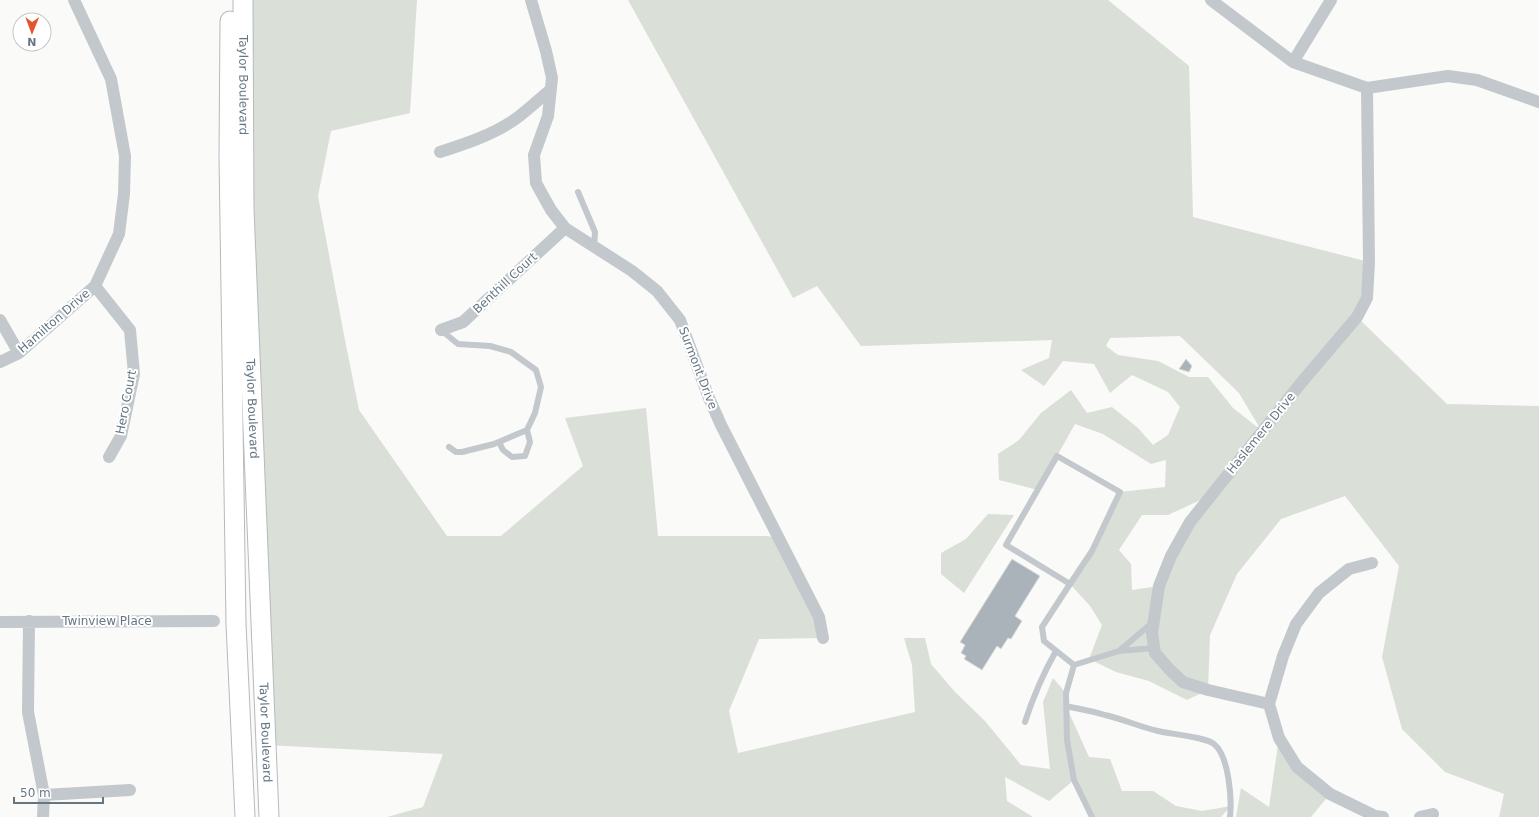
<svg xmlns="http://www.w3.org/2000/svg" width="1539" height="817" font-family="'DejaVu Sans',sans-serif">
<rect width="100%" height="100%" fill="#fafaf8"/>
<!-- green -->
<path fill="#dadfd7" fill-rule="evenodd" d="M243,0H417L410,113L331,131L318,196L344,335L359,410L447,536H501L583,466L565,418L646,408L658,536H766L779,538L823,638L759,639L729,711L738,753L915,712L912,665L904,638H925L931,664L955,692L985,721L1021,765L1050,769L1043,702L1053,678L1066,693V706L1089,757L1110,759L1122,791H1153L1176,806L1202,811L1231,806L1221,817H1092L1074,780L1049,801L1005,777L1007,801L1033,817H387L423,807L443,754L266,745Z
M628,0H1108L1189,66L1193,217L1369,262L1357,317L1447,404L1539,406V817H1499L1504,794L1445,772L1402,729L1382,657L1399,566L1345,496L1281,519L1237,574L1210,635L1208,690L1187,700L1149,681L1116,672L1089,659L1102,625L1090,606L1070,584L1092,551L1120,492L1165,487L1166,460L1151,464L1103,434L1075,424L1038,490L999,480L998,454L1019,440L1041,413L1071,390L1087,413L1112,407L1138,428L1153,445L1168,435L1180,407L1168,392L1132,375L1110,393L1094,364L1063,361L1044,386L1021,370L1049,358L1052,340L861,346L817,286L793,298ZM1180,336L1239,393L1261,430L1233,408L1208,377H1189L1158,361L1118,355L1106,346L1110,338ZM1209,496L1159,586L1132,590L1131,564L1119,550L1142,515H1168Z
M988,514L1014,515L964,593L941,574V553L966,539Z
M1279,738L1297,767L1330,794L1311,817H1236L1241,788L1269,807Z"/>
<!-- building -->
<path fill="#aab3b9" stroke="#dcdcda" d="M1186,359L1192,366L1189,372L1179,369Z
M1012,559L1040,576L1015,616L1022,621L1011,639L1008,638L1001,649L997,646L982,670L964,659L966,656L961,653L965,645L960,642Z"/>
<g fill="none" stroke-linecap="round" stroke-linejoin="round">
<!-- primary casing -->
<g stroke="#b5babe" stroke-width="21">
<g id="primary">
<path id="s1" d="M243,0L244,209L269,817"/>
<path d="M230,21L229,156L236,624L245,817"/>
</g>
</g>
<!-- lane -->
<path stroke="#c3c8cc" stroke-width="6" d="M578,192L595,232L594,247
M441,330L458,344L490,346L511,352L536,370L541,387L535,413L527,430L494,444L462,452H456L449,447
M499,442L503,450L512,457L525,456L530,442L527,430
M1057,456L1120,492L1092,551L1070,584L1006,545Z
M1070,584L1042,627L1044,641L1074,665
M1119,651L1153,622
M1066,706C1079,709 1092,711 1105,715C1123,719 1140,727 1158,731C1170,734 1205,737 1214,744C1229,756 1232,799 1230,817
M1025,722C1033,697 1043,674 1056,651
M1092,817L1074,780L1067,740L1066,693L1074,665L1119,651L1154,648"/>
<!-- street -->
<path stroke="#c3c8cc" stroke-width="12" d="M531,0L546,51L552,78L548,116L534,155L536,183L551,210L565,228L632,271L657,291L680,320L709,398L721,425L819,617L823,638
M1211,0L1293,62L1367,88L1448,76L1477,80L1539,102
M1293,62L1331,0
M440,152C465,144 492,135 514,120C527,111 538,100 550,90
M95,286L130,330L134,374L121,436L109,457
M0,320L19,353
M441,330L463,322L565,228
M0,362L19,353L95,286L119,234L124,194L125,156L111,79L74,0
M1372,563L1349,569L1319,593L1296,624L1283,656L1269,704L1279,738L1297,767L1330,794L1375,816L1383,817
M29,621L28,712L44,795L43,817
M0,622L214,621
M1269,704L1208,690L1183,682L1170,670L1155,653L1152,633L1159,586L1171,556L1190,522L1301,383L1357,317L1367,298L1369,262L1367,88
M44,795L130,790
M1420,817L1433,814"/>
<!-- primary -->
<use href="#primary" stroke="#fff" stroke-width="19"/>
</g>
<g text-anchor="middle" stroke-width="4" stroke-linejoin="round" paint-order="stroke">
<!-- street labels -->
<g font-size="12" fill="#657683" stroke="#fff">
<text dy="4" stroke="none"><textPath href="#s1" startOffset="85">Taylor Boulevard</textPath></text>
<text transform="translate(505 283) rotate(-43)" y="4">Benthill Court</text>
<text transform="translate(54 321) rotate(-41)" y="4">Hamilton Drive</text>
<text transform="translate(698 368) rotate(69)" y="4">Surmont Drive</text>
<text transform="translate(126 402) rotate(-79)" y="4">Hero Court</text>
<text dy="4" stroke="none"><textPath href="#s1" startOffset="409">Taylor Boulevard</textPath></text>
<text transform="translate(1261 433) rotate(-51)" y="4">Haslemere Drive</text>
<text x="107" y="625">Twinview Place</text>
<text dy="4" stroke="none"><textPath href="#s1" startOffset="733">Taylor Boulevard</textPath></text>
</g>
</g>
<!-- north arrow -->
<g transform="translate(32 32) rotate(181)"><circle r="19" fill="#ffffff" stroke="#c1c8cd"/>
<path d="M0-3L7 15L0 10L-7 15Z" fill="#e4572e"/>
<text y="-6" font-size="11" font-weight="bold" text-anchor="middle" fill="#657683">N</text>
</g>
<!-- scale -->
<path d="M14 797v6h89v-6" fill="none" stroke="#657683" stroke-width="2"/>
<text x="20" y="797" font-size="12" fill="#657683" stroke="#ffffff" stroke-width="3" paint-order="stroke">50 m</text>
</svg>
